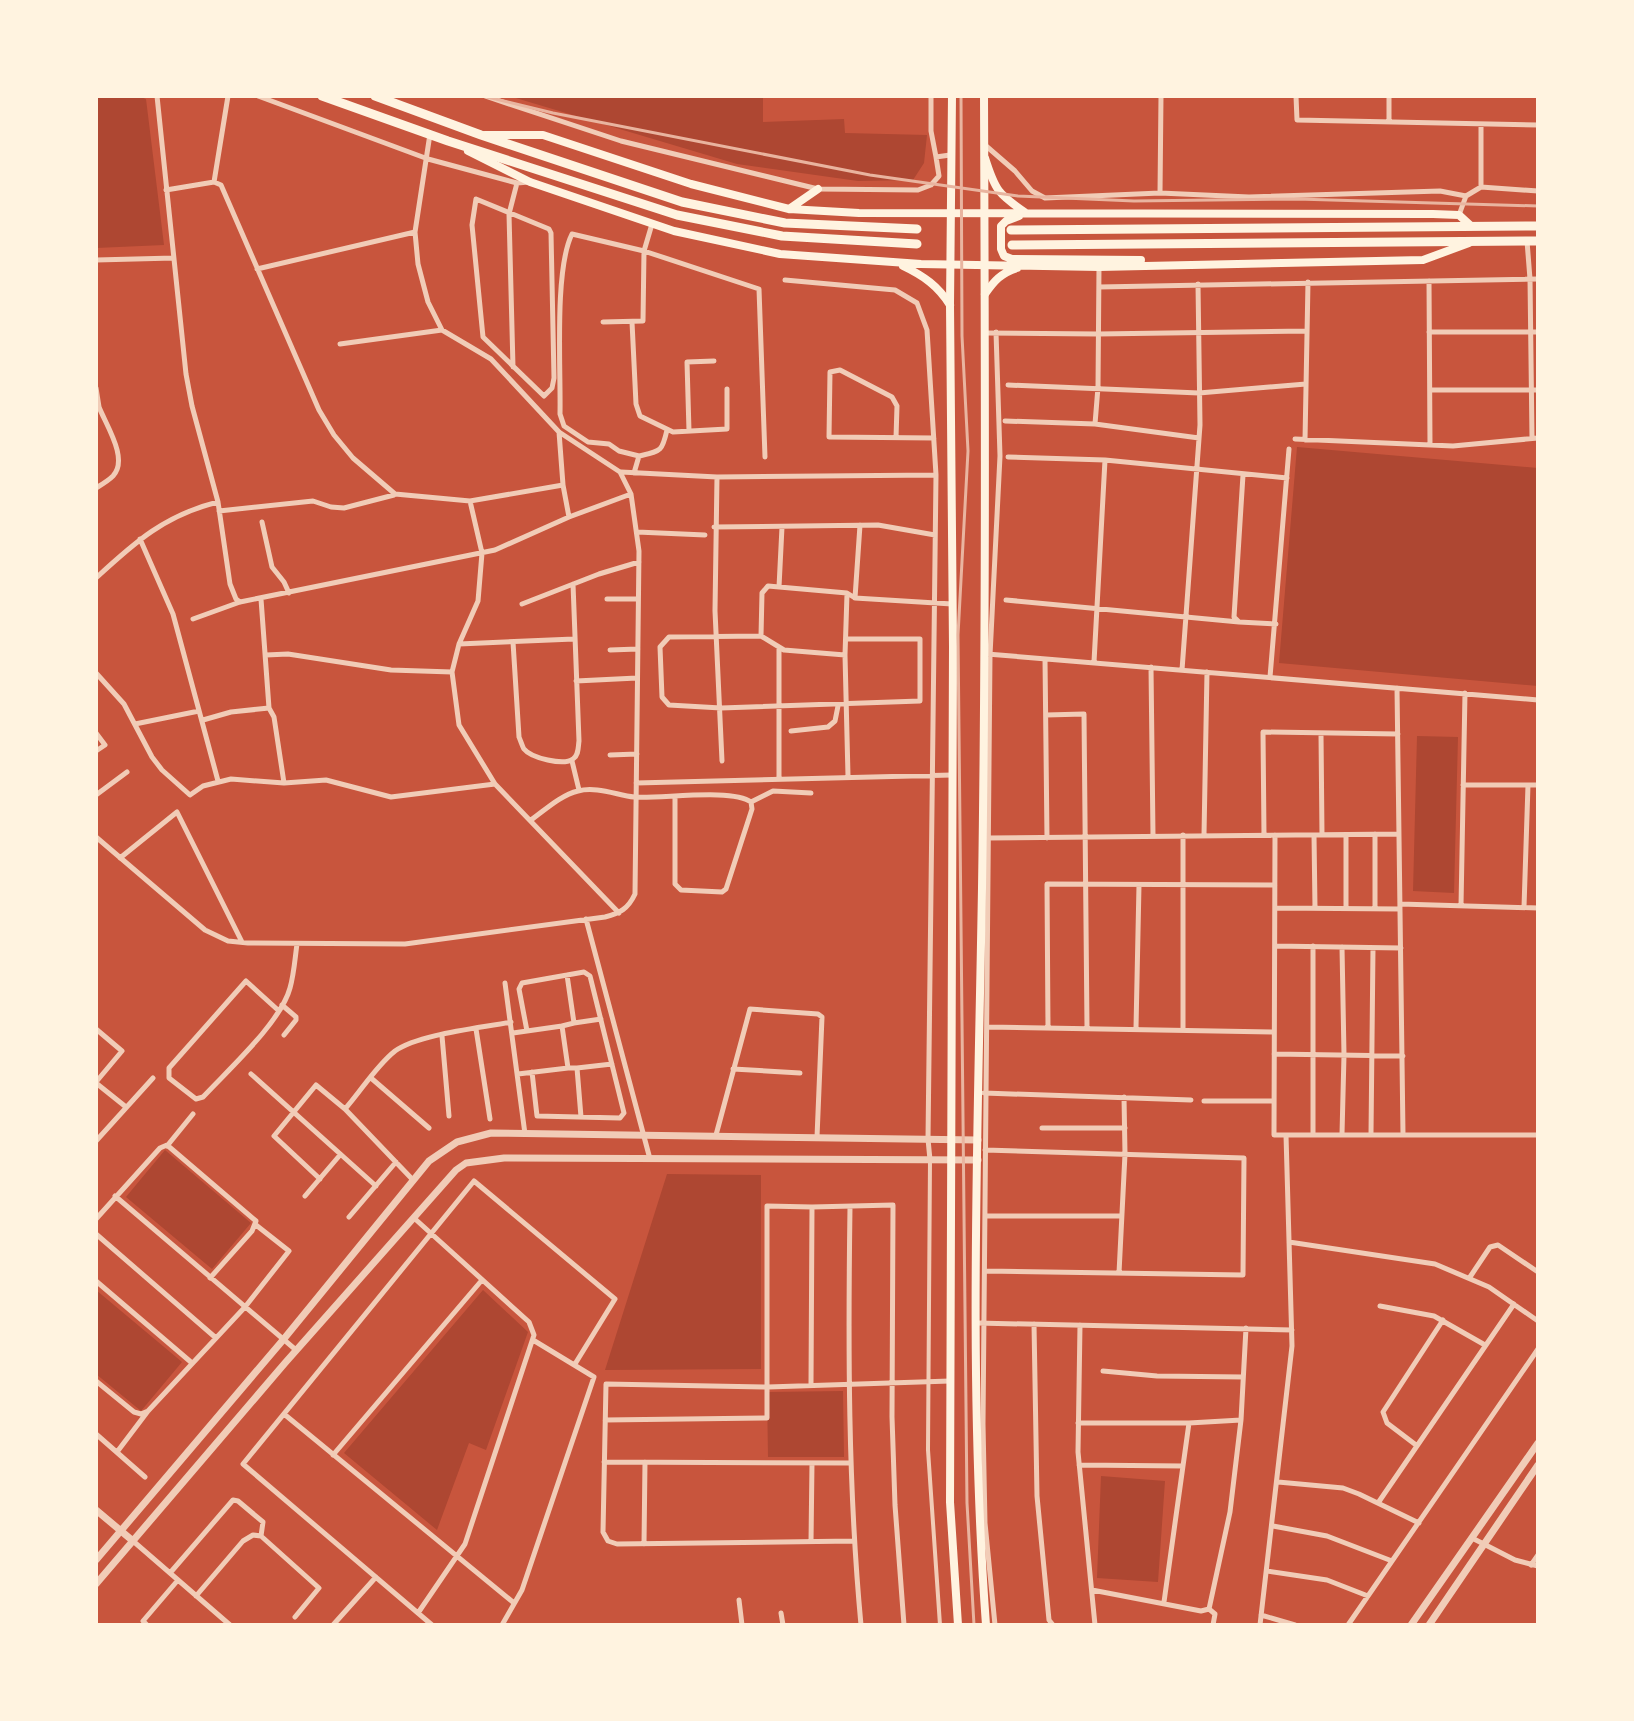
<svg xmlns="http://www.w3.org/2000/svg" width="1634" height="1721" font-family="'Nunito Sans',sans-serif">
<rect width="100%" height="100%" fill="#c8553d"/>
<!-- green -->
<path fill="#ae4732" d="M96,96H138L146,99L164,245L96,248Z
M509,96H763V122L844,119L845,133L927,135L924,163L913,180L858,181L737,164Z
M1297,447L1538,468V686L1279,663Z
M1417,736L1458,737L1454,893L1413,891Z
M165,1150L251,1223L212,1269L126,1197Z
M667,1174L761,1175V1369L605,1370Z
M96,1290L182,1362L141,1411L96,1374Z
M483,1290L528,1332L486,1450L469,1443L437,1530L344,1453Z
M843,1391L844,1457H768L767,1392Z
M1101,1476L1165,1481L1158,1582L1097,1578Z"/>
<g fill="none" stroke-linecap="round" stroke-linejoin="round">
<!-- pedestrian -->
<path stroke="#f1ccb7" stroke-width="4" d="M930,1160L928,1450L940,1625"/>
<!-- minor -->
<path stroke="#f1ccb7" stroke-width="5" d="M157,96L186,374L192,406L218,502L230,584L236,599L240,602
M258,96L428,159L517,183L529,182
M485,96L621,141L818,189L918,190L931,185L939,176L936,157L950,155
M931,96V131L936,157
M1296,96L1297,120L1538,125
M1389,122V96
M985,145L1015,171L1032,191L1045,198L1160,193L1249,197L1440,191L1466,196
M214,182L228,96
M1481,187V124
M166,190L214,182L221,185L319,410L334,435L353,458L395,494L470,501L563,485
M1160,193L1161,96
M476,199L549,229L551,233L554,378L552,388L544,396L483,337L472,225Z
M1459,215L1466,196L1481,187L1538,191
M1527,241L1530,279L1532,438
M96,260L174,258
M257,269L415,232
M785,280L895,290L917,303L927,330L936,475L928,1139L930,1160
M1429,281L1430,445
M1099,287L1538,279
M603,322L643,321L644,251L652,224
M632,322L636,404L640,416L673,432L727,429V389
M1429,332H1538
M985,333L1098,334L1307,331
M340,344L442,330
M513,367L509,214L517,183
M1008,385L1199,393L1306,384
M96,388L99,407
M1430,390H1538
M1005,421L1095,424L1199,438
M1095,424L1098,387L1099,267
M689,431L687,362L714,361
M559,432L563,485L569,517
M896,438L897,406L892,397L840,370L830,372L829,437L934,438
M1295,439L1453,446L1538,438
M1305,440L1308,282
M639,456L619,451L609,444L588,442L564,426L560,414C561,370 554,270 572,234L644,251L759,289L765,457
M1008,457L1105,460L1287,478
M621,472L717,477L936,475
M634,473L639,456C661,451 662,452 667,430
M1243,475L1234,617L1239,622L1276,624
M717,477L715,611L722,761
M96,488C101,485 108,481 113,476C129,459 106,425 99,407
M470,501L482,553L478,601L459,644L452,672L459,725L495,784L619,913
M219,511L313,501L331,507L344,508L394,495
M262,522L272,567L284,582L289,593
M714,527L878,525L935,535
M637,532L705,535
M140,539L173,614L218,781
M96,578C135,542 165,515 218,502
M779,587L782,527
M847,594L845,655L848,776
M855,598L860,525
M261,599L269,708
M607,599H638
M1006,600L1239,622
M522,604L599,574L639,562
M193,619L240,602L495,550L569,517L631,494
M761,636L762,593L768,586L847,593L855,598L952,604
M513,642L519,737C520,739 523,748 524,749C531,758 564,766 573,759C579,755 578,747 579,741L573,584
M459,644L574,639
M779,649V779
M610,650L638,649
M987,654L1538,700
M266,655L288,654L391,670L452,672
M845,655L784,650L761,636L669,637L660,647L662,697L669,705L721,708L920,701V639H846
M1045,659L1047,838
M1094,662L1105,460
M1151,667L1153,836
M1182,670L1200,425L1198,284
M96,673L124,704L152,757L162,770L190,795L203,786L231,779L284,783L326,780L391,797L495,784
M1270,677L1289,449
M576,681L637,678
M1397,688L1403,1134
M1046,715L1084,714L1087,1027
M203,720L231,712L269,708L274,717L284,783
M135,724L199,711
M791,731L828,727L835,721L838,706
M96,733L105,745L96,751
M1321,734L1322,835
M610,755L637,754
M572,761L579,790
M636,783L952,775
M1463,785H1538
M96,795L127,772
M751,802L773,791L811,793
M531,820C545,810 561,795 578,791C596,786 617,795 634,797C661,799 732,788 751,802L752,809L726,889L722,892L681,890L675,884V796
M1375,834V909
M1204,835L1207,672
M1264,835L1263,732L1398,734
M1275,835L1274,1135H1538
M1314,835L1315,908
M1346,835V908
M96,837L205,930L228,941L248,943L405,944L605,917C620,913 628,909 635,894L639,551L631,494L620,472L559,432L491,359L442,330L428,302L418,264L415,232L430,134
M988,838L1399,834
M120,858L177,812L242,942
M1400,904L1538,908
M1461,906L1465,693
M1524,907L1528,785
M1275,908L1400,909
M586,919L650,1159
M1275,946L1401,948
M1342,947L1344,1055L1342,1134
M505,983L525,1134
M282,1005L296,1017V1020L284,1035
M279,1011L246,981L169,1068V1078L196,1099L203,1097C228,1070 281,1022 290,988C294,974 295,958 297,944
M574,1023L601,1019
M562,1026L574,1023L567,975
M987,1027L1274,1032
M1048,1027L1047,884L1275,885
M1136,1028L1139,885
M96,1029L122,1051L96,1082
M476,1029L490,1119
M1183,1029V835
M527,1031L519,989L522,983L584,972L590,976L624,1113L620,1118L537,1116L532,1072
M513,1033L562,1026L568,1068L518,1074
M442,1036L449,1116
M1274,1054L1403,1056
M568,1068H577L581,1117
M577,1068L612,1064
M733,1069L800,1073
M251,1074L376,1186
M371,1078L429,1128
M96,1083L126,1107
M984,1093L1191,1100
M1204,1101H1274
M345,1109C361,1091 376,1066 395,1051C419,1034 481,1028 511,1022
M1042,1128H1125
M1371,1134L1373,948
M716,1135L750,1009L818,1014L822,1017L817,1137
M1313,1135V946
M96,1141L153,1078
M167,1146L193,1114
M320,1179L274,1136L316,1085L345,1109L413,1180
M115,1196L296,1350
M305,1196L340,1155
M850,1207C848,1347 848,1486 861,1625
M986,1216H1121
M349,1217L396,1162
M414,1218L529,1322L534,1335L465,1544L418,1613
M96,1219L160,1148L167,1145L256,1221L252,1231L210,1278
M96,1234L216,1338
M1289,1242L1435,1264L1489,1287L1538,1321
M985,1271L1243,1275L1244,1158L985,1150
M1119,1273L1125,1154L1124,1097
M1470,1277L1490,1247L1498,1245L1538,1272
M96,1281L192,1363
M1380,1306L1434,1316L1485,1345
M977,1323L1292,1330
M1034,1324L1037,1496L1049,1620L1053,1625
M1080,1325L1078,1452L1095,1625
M1103,1371L1157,1376L1243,1377
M96,1381L134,1412L141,1414L148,1411L245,1307L289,1251L256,1225
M811,1385L812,1207L893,1205L892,1417L895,1505L904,1625
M284,1414L514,1603
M605,1420L767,1418V1206L812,1207
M1078,1423H1189L1241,1420
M96,1434L145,1477
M1416,1445L1387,1423L1383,1412L1443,1320
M117,1452L148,1411
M333,1455L482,1280
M604,1462L851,1463
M1079,1465L1183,1466
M1278,1482L1343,1488L1359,1494L1419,1523
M1378,1503L1514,1304
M1273,1526L1327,1536L1392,1561
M1472,1538L1515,1560L1538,1566
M133,1541L230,1625
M854,1541L617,1544L608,1541L603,1532L606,1384L768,1387L950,1381
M811,1542L812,1463
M644,1544L645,1462
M1531,1565L1538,1555
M1267,1571L1327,1580L1368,1596
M170,1573L233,1500L238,1501L263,1522L261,1536
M1092,1590L1201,1611L1209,1609
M196,1596L243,1541L253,1535L261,1536L319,1588L295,1617
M739,1600L742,1625
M1164,1602L1189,1423
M781,1613L783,1625
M1261,1615L1295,1625
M147,1625L143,1621L178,1580
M333,1625L376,1577
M432,1625L243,1464L474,1181L615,1299L575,1364
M502,1625L522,1590L594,1377L533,1340
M995,1625L985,1523L983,1424L990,655L1000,456L996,332
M1213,1625L1215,1614L1209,1609L1230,1512L1241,1420L1246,1328
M1260,1625L1292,1346L1286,1135
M1348,1625L1538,1349"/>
<!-- tertiary -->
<path stroke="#f1ccb7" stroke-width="7" d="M96,1510L133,1541
M96,1560L283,1340L429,1161L457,1142L491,1133L978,1140
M96,1584L285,1363L456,1170L466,1163L504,1158L978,1160
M1411,1625L1538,1443
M1429,1625L1538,1465"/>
<!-- secondary -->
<path stroke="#fff3e0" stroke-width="8" d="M952,96L950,305L953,646L950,1502L958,1625
M984,96C985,360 986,624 982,888C978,1133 968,1380 986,1625"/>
<!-- primary -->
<path stroke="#fff3e0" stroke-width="8" d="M485,135H543L691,184L789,209L859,213L1433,214L1459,215L1471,226
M468,151L530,182L674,231L780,254L921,264L1099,267L1423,260L1469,243
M985,158C995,190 998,194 1026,213
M789,209L818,189
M1019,216L1006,221L1001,226V249L1004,256L1012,259L1141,260
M903,266C924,276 938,286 950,305
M985,294C994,281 1001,273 1017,268"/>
<!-- trunk -->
<path stroke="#fff3e0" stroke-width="9" d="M322,96L448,141L677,215L782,236L917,244
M375,96L481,135L682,202L785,223L917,229
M1011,230L1538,226
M1012,245L1538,241"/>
<!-- rail -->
<path stroke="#e9b49f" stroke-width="3" d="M483,96L553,113L870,175L1018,196L1134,201L1297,199L1538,206
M961,96L962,336L968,451L958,635L967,1503L974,1625"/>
</g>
<!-- border -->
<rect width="1634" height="1721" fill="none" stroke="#fff3e0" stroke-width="196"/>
</svg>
